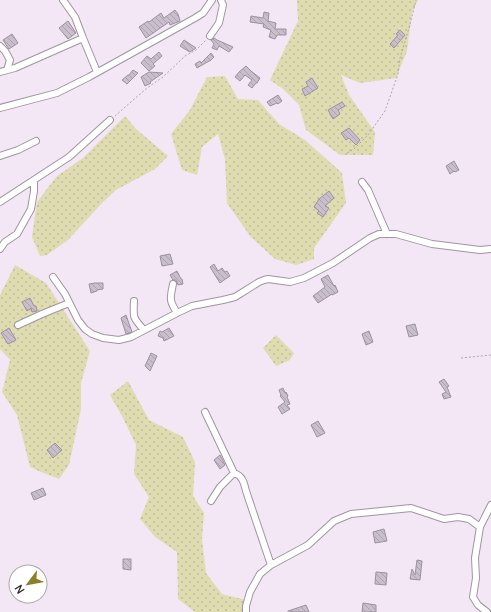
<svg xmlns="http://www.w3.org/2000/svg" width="491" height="612" font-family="Manrope,sans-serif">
<defs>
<pattern id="grass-dots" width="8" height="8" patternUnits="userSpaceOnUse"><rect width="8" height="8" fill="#e0dcb1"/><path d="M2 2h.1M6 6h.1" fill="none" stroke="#c0bd99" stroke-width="1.8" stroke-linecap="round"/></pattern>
<pattern id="building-back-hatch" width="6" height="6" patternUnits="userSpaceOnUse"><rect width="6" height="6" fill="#c9becb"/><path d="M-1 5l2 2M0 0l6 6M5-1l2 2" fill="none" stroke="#ada3af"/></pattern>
</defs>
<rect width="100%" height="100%" fill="#f3e7f5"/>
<!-- grass -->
<path fill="url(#grass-dots)" d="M297,0H418L412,12L407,51L396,78L360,83L341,75L349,95L375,132L373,155H340L306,130L299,105L283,89L270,80L298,21Z
M225,76L238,99L258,100L279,124L305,140L342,173L346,203L314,248V259L296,265L275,259L250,236L227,203L225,159L218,134L202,147L197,175L182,170L171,134L190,110L207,77Z
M125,116L136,129L168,156L155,169L116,190L103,202L68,240L47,255L40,256L32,237L37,202L57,176L83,158Z
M15,265L46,283L90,351L81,383V409L69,465L59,479L41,472L30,467L17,415L2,392L10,360L0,349V295Z
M276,335L294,353L290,360L276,366L263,348Z
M128,381L149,420L183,437L195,462L193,496L204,513L202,539L206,573L222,594L246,600L249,612H195L178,599L177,552L155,537L140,519L149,497L134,474L136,445L123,418L110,395Z"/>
<!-- building -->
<path fill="url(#building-back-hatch)" stroke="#9c919e" d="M175,10L178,14L180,21L170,25L169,22L146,38L139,27L148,21L149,22L161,13L164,18Z
M264,12L269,13L268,21L276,23L275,29H286V35H277L275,39L269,37L271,30L263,27L264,24L250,22L251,16L263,18Z
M68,21L76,33L68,39L59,28Z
M400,30L405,35L394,48L390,44L398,35L396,34Z
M12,34L18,43L9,49L3,40Z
M214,38L217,40L233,47L229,52L219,46L217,50L212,48L214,44L211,40Z
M184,40L196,48L190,52L183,48L180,46Z
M159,52L162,56L153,64L155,66L149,71L141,63L147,56L151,59Z
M211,53L214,57L210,61H209L197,68L195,64L200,61L201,63Z
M246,66L251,71L260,78L257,83H256L252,88L248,85L252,80L245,75L240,81L235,77L239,72Z
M133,70L138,73L127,84L122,80L128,75H129Z
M149,72L163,73L150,82L151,83L145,86L141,77Z
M312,78L318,88L305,96L302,89L308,86L306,82Z
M278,95L282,101L278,104L277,103L270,106L267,102Z
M342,102L345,106L338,110L340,114L333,119L328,110Z
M349,128L360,140L356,145L349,138L346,140L341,133Z
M454,161L459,170L455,172L454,171L450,174L446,166Z
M329,191L334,198L325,206L329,208L323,217L317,213L319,211L314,207L319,199Z
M170,254L173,264L162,266L160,256Z
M214,264L218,271L222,268L225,272L227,271L230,276L224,280L220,283L210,267Z
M177,271L181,279H182L183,284L178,285L176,280H173L170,275Z
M328,275L334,286L335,285L338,292L332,295V294L318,303L313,296L325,287L321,279Z
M95,283H103V289L97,290V291L91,293L89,284Z
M30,298L34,306H36L37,311L32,312L31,308L27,311L22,302Z
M126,315L132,332L126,334L121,318Z
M415,324L418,335L409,337L406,326Z
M9,328L16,340L8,344L1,333Z
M169,328L174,336L164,341L163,338L158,336L160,331L162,332Z
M369,331L373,342L366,345L362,334Z
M151,353L157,356L150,371L145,366Z
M444,379L449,386L447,387L451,397L444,399L442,394L446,392L439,382Z
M283,388L285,393L286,392L288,396L287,397L290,404L287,405L290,409L282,414L278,407L285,402L280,396L281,395L279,390Z
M318,421L325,433L317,437L311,425Z
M55,443L62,450L53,458L47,450Z
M220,455L225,465L220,469L214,460Z
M43,488L46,495L34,500L31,493Z
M384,529L387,541L375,543L373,532Z
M123,559H131V570L123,569Z
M417,560L422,561L420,580L410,579L412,569L415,575Z
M376,572L387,573L386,585L375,584Z
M363,603L376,605V612H362Z
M306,605L309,612H288V611Z"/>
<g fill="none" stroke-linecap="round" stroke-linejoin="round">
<!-- minor casing -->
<g stroke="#a095a2" stroke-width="8">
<path id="minor" d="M63,0L75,17L83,38L97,72
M210,36L219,23L223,5L221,0
M0,46L5,51L10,60L7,70
M0,72L15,68L83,38
M0,108L57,93L89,77L195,18L203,13L212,0
M0,156L18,150L36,141
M362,182L368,190L387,234
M0,202L69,157L110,120
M0,249L5,242L17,234L31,209L34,191V180
M53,277L65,294L78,320L85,329L92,334L103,338L119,340L131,337L177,313L192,306L223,300L235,297L259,282L264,280L268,279L290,282L304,278L333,263L370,238L379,234H396L432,244L480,250L491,249
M173,284C170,299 169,300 177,313
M134,301C133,318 133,318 144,330
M18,325L42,314L69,303
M205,412L234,473C243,476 244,483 246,491L271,565
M211,501L220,487L234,473
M246,612V606L250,592L260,574L271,565L308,545L334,521L351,514L411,508L444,519L458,517L469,519L480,527
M487,612L478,605L473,597L476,578L475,558L480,527L491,505"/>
</g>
<!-- path -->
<path stroke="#aea5af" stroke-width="1" stroke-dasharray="2 2" stroke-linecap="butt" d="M115,116L147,88L163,77L185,56L196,50L206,40
M347,153L354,149L368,135L385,111L398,74L400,58L409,28L416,0
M461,358L491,355"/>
<!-- minor -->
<use href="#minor" stroke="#fff" stroke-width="6"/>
</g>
<!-- north arrow -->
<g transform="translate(28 584) rotate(238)"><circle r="19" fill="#ffffff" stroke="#aba9ab"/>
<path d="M0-3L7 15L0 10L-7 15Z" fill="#8b8027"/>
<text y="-6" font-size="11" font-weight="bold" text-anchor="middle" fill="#2d292e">N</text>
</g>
</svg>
